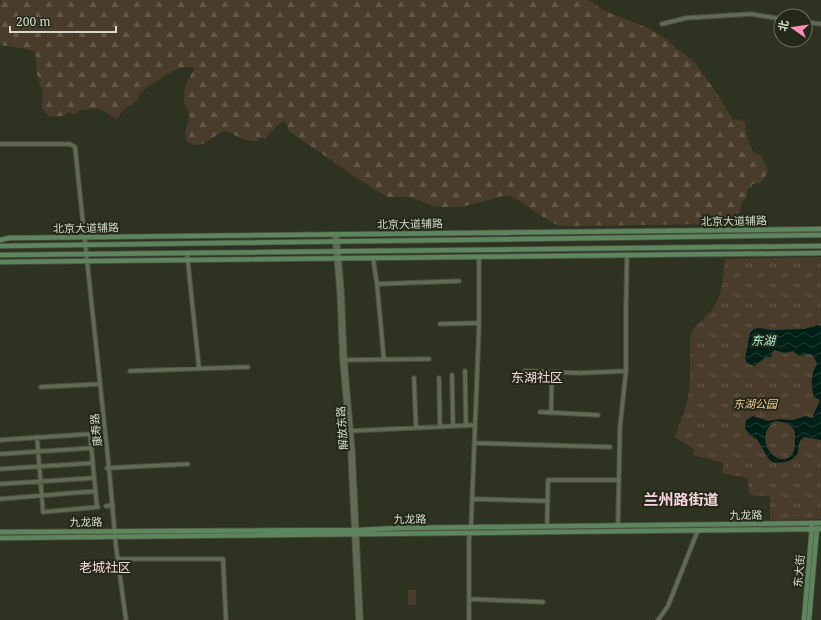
<svg xmlns="http://www.w3.org/2000/svg" width="821" height="620" font-family="'Noto Serif','Noto Sans SC',serif">
<defs>
<pattern id="forest-firs" width="22" height="20" patternUnits="userSpaceOnUse"><rect width="22" height="20" fill="#4a3c2b"/><path d="M5 1l3.5 6h-7zM16 11l3.5 6h-7z" fill="#635849"/></pattern>
<pattern id="park-tufts" width="24" height="20" patternUnits="userSpaceOnUse"><rect width="24" height="20" fill="#4a3c2b"/><path d="M3 7l-1-3M5 7V3M7 7l1-3M15 17l-1-3M17 17v-4M19 17l1-3" fill="none" stroke="#635849"/></pattern>
<pattern id="water-waves" width="16" height="10" patternUnits="userSpaceOnUse"><rect width="16" height="10" fill="#001f17"/><path d="M0 5q4-4 8 0t8 0" fill="none" stroke="#243f38"/></pattern>
</defs>
<rect width="100%" height="100%" fill="#2d3320"/>
<!-- forest -->
<path fill="url(#forest-firs)" d="M2,0H589L603,10L650,29L667,40L696,64L718,95L733,120L738,119L745,122C745,130 748,144 753,151C755,154 758,154 761,156L767,168L768,173L760,183L752,184L751,188L747,189V198L742,201L738,220L732,223L725,224L560,226L549,221L518,200L510,196H502L481,202L461,207H435L411,197H387L369,186L287,130L288,126L284,121L277,126L267,136V139L259,138L257,141C250,141 244,140 239,137C233,135 229,130 222,132C213,136 202,149 191,144C179,139 189,125 189,116C188,111 185,107 184,102C182,91 188,79 194,70L193,67C176,64 152,84 140,93C137,106 123,106 119,117L114,118C108,113 101,108 93,109C88,109 84,111 79,110L76,114H72L69,112L63,116L50,117L42,108L43,91L40,85L37,74L36,57L33,51L22,48L0,45V5Z"/>
<!-- park -->
<path fill="url(#park-tufts)" d="M821,257V519L770,520V496L749,495L748,478L722,473L724,463L693,455L694,449L675,437C682,418 689,401 690,381C691,365 688,347 692,332C694,325 708,316 713,309C723,295 723,276 725,259Z"/>
<!-- garden -->
<path fill="#4a3c2b" d="M408,590H416V605H408Z"/>
<!-- water -->
<path fill="url(#water-waves)" fill-rule="evenodd" d="M817,325L821,326V440L804,437L800,441C799,444 799,451 797,454C792,462 781,464 772,462L768,458L757,439L750,435L745,428L746,420L753,416L768,421L779,419L793,420L806,416L812,418L820,400L814,397C811,385 810,375 817,364C813,352 810,353 799,356L793,351L785,353L774,350L772,352L771,357H766L754,366L747,363L745,358L750,333L754,329L759,328L772,330L804,329ZM775,421C784,422 792,423 795,432C795,436 795,447 794,451C784,475 748,441 775,421Z"/>
<g fill="none" stroke-linecap="round" stroke-linejoin="round">
<!-- minor casing -->
<g stroke="#4b5040" stroke-width="5.5">
<path id="minor" d="M805,22L821,24
M662,24L686,18L751,14L781,19
M0,144H70L75,147L109,468L116,547L126,620
M334,234L339,291L342,360L350,452L358,620
M337,234L342,291L345,360L353,453L361,620
M187,253L199,368
M373,258L377,284L384,360
M377,284L459,281
M440,324L479,323
M343,360L429,359
M130,371L248,367
M465,371L466,426
M525,371L579,373L626,371
M452,375L453,426
M414,378L416,427
M439,378L440,427
M41,387L100,384
M540,412L598,415
M551,413L552,372
M350,431L475,425
M37,437L43,512L98,507
M0,440L90,434L97,507
M475,443L610,447
M0,454L92,448
M107,468L188,464
M0,469L93,463
M0,484L94,478
M0,499L96,491
M473,499L548,501
M106,506L113,505
M618,525L620,427L626,371V306L627,255
M547,526L548,480H618
M471,527L479,328V257
M117,559H223L226,620
M469,599L543,602
M469,620V539L470,533
M658,620L668,606L698,530"/>
</g>
<!-- major casing -->
<g stroke="#4b5040" stroke-width="6">
<path id="major" d="M0,240L9,238L100,237L821,229
M0,246L821,235
M0,255L821,246
M0,262L821,253
M0,532L359,530L399,528L821,523
M0,538L821,529
M804,620L812,527
M809,620L817,528"/>
</g>
<!-- minor -->
<use href="#minor" stroke="#626954" stroke-width="3.5"/>
<!-- major -->
<use href="#major" stroke="#5d855e" stroke-width="4.5"/>
</g>
<g text-anchor="middle" stroke-width="4" stroke-linejoin="round" paint-order="stroke">
<!-- street labels -->
<g font-size="11" fill="#d5dace" stroke="#232916">
<text transform="translate(734 221) rotate(-1)" y="4">北京大道辅路</text>
<text transform="translate(410 224) rotate(-1)" y="4">北京大道辅路</text>
<text transform="translate(86 228) rotate(-1)" y="4">北京大道辅路</text>
<text transform="translate(342 428) rotate(-94)" y="4">解放东路</text>
<text transform="translate(96 430) rotate(-96)" y="4">康寿路</text>
<text transform="translate(746 515) rotate(-1)" y="4">九龙路</text>
<text transform="translate(410 519) rotate(-1)" y="4">九龙路</text>
<text transform="translate(86 522) rotate(-1)" y="4">九龙路</text>
<text transform="translate(799 571) rotate(-85)" y="4">东大街</text>
</g>
<!-- park labels -->
<g font-size="11" font-style="italic" fill="#efc99b" stroke="#232916">
<text x="755" y="408">东湖公园</text>
</g>
<!-- water labels -->
<g font-size="12" font-style="italic" fill="#abefda" stroke="#232916">
<text x="763" y="345">东湖</text>
</g>
<!-- quarter labels -->
<g font-size="13" fill="#f5d4df" stroke="#232916">
<text x="537" y="382">东湖社区</text>
<text x="105" y="572">老城社区</text>
</g>
<!-- district labels -->
<g font-size="15" font-weight="bold" fill="#f5d4df" stroke="#232916">
<text x="681" y="505">兰州路街道</text>
</g>
</g>
<!-- north arrow -->
<g transform="translate(793 28) rotate(283)"><circle r="19" fill="#232916" stroke="#6a7060"/>
<path d="M0-3L7 15L0 10L-7 15Z" fill="#ff8eba"/>
<text y="-6" font-size="11" font-weight="bold" text-anchor="middle" fill="#d5dace">北</text>
</g>
<!-- scale -->
<path d="M10 26v6h106v-6" fill="none" stroke="#d5dace" stroke-width="2"/>
<text x="16" y="26" font-size="12" fill="#d5dace" stroke="#232916" stroke-width="3" paint-order="stroke">200 m</text>
</svg>
